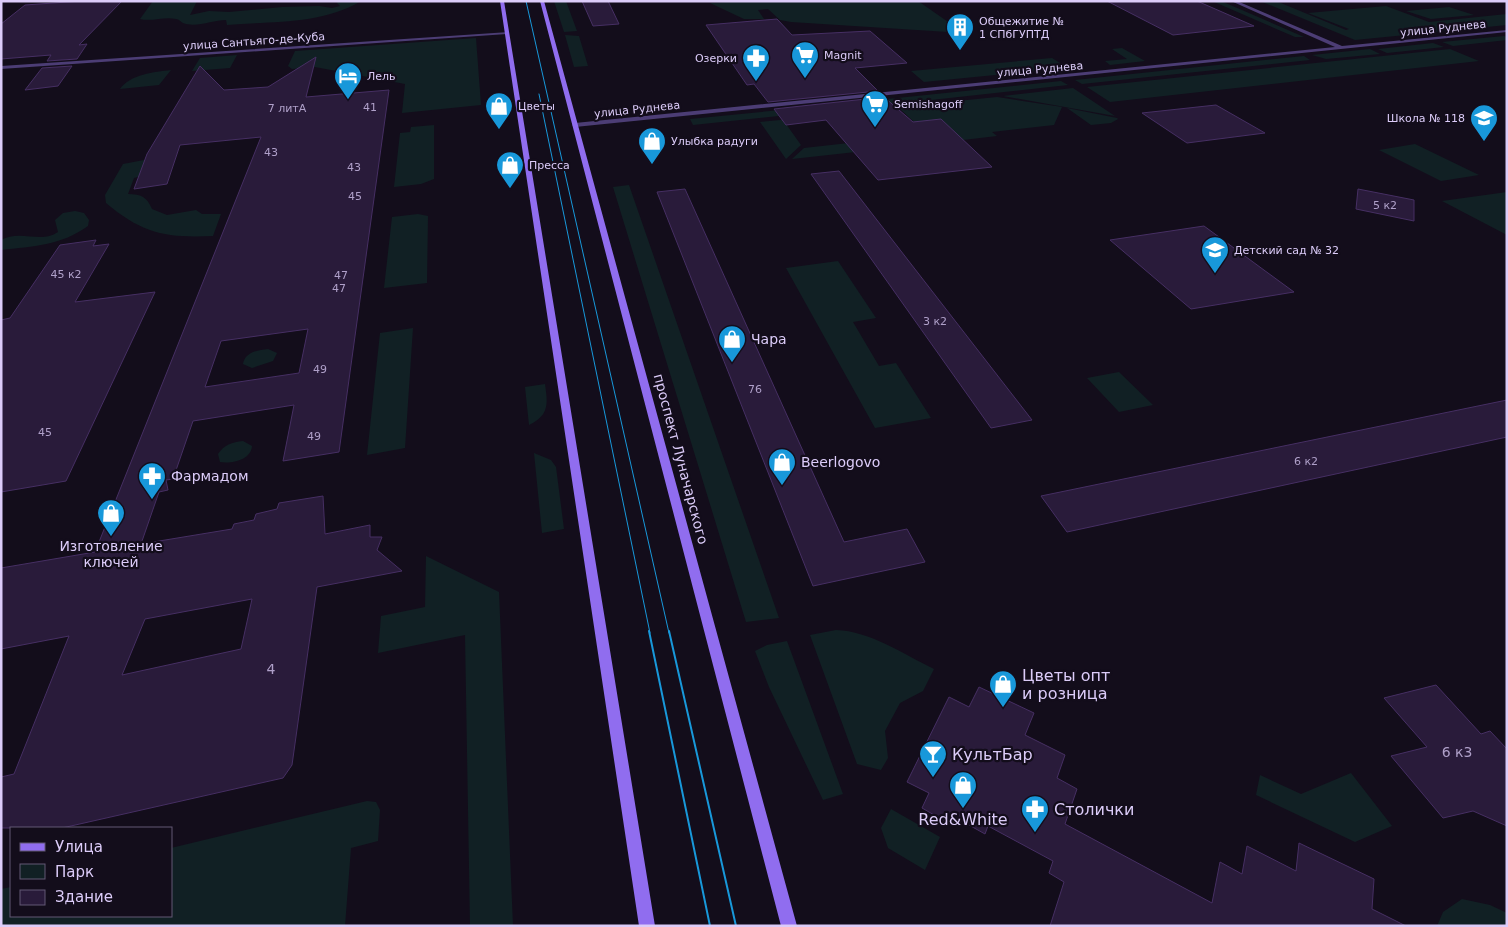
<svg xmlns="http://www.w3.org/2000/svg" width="1508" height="927" font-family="'DejaVu Sans',sans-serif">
<rect width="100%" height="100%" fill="#130d1b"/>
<!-- green -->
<path fill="#112024" d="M153,1H197L190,15L209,11L229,12L282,7L319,6L332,8L340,6L337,3L338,1H361C321,25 271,21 227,25L226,20C213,20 196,28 183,23C181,22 179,19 176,19C165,16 152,22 140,19Z
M554,1H566L577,31L564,32Z
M739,1H918L964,33L791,22L780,20L768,9L758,10L764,19H744L710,3Z
M1212,1H1221L1304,37H1295Z
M1260,1H1276L1346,30L1349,29L1308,13L1386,6L1429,22L1507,14V25L1355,40Z
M1449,7L1474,15L1431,19L1406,11Z
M565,35L579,36L588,66L574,67Z
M1504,36L1507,37V40L1453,46L1442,42Z
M476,38L481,105L402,113L405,84L315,67L292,69L288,66L295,51Z
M1433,43L1444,47L1387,53L1378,49Z
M1122,48L1145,61L1110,65L1105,61L1127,59L1112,49Z
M1370,49L1380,54L1326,59L1312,55Z
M1450,49L1479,61L1110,102L1087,87Z
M237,55L230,68L192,71L200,58Z
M1304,56L1310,60L1082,84L1075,80Z
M1052,58L1068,68L924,82L911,71Z
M171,70L159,85L120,89C131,74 154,72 171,70Z
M1061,81L1068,85L812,113L810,107Z
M1073,88L1115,116L1003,96Z
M997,97L1062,107L1054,125L992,132L997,136L963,140L941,119L933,120L926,133L898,107Z
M1067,108L1117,118L1118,119L1111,123L1091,125Z
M791,109L798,114L693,125L690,119Z
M801,118L786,124L801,145L786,159L760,122Z
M434,125V179L421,184L394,187L400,133L410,132L411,127Z
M858,142L883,149L792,159L804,148Z
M1415,144L1479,175L1441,181L1379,150Z
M144,160L150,162L145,175L134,178L128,194C141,194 147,197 152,209L167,215L196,210L202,214H221L213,236C166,238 143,234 106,203L105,195L123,164Z
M629,185L779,618L746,622L613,187Z
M1507,192V235L1442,201Z
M75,211L84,213L89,220L88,226C60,246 34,246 1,250V240C20,229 41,244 58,232L55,220L63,213Z
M418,214L428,216L427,283L384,288L392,217Z
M838,261L876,318L853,322L879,366L896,363L931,418L875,428L786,268Z
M413,328L405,448L367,455L380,333Z
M268,349L277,353L273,361L252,368L243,364C245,352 258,350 268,349Z
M1119,372L1153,405L1119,412L1087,378Z
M545,384C548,405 549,415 529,425L525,387Z
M243,441L252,446C251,460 232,464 220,462L218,454C224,445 232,442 243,441Z
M534,453L551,460L556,467L564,529L542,533Z
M426,556L499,592L513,926H470L465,635L378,653L381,616L425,607Z
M836,630C870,631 903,654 934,669L923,691L900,703L885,731L888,758L881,770L857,764L810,635Z
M787,641L843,794L823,800L769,687L755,651L767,645Z
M1351,773L1392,826L1355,842L1256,795L1260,775L1301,794Z
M367,801L376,802L380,810L378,841L351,848L345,926H1V889L11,887V916H171V848Z
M891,809L940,837L925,870L888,848L881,828Z
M1462,899L1490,905L1507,913V926H1437L1443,912Z"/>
<!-- building -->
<path fill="#291b3a" stroke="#462f63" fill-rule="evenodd" d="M82,1H122L79,45L87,44L77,59L47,61L51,55L1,59V24L25,5Z
M582,1H608L619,24L593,26Z
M1107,1H1197L1254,26L1173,35Z
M777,19L792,35L870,31L907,63L855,68L878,91L768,102L754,84L747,85L706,25Z
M316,57L306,97L389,90L339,452L283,461L294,405L193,421L173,479L166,480L168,490L159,492L141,544L232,529L234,524L254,520L256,514L277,509L279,503L323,496L325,534L370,525V537H382L377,550L402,571L317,587L292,765L283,778L62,828H1V777L14,774L69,636L1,649V568L95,552L261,137L180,145L167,184L134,189L147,154L200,66L224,90L268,87ZM308,329L299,373L205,387L221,341ZM252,599L241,649L122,675L145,619Z
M72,66L58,86L25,90L42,68Z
M884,97L913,122L941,119L992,167L878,180L826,120L786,125L774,109Z
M1216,105L1265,133L1187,143L1142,113Z
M839,171L887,233L1032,420L991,428L811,174Z
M685,189L844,542L907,529L925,562L813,586L657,192Z
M1358,189L1414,200V221L1356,209Z
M1204,226L1268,273L1294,292L1191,309L1110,240Z
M96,240L93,246L109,244L75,302L155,292L66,481L1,492V320L10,318L60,245Z
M1507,400V437L1067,532L1041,496Z
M1436,685L1481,734L1490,731L1507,749V826L1473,811L1443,818L1391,756L1427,747L1384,698Z
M979,687L1034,713L1025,735L1065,755L1057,778L1077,789L1065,824L1212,903L1220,862L1242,874L1247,846L1296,871L1299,843L1374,879L1372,909L1406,926H1050L1064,882L1049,873L1053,861L988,826L985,834L951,815L948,823L922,808L929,793L907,782L949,697L969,707Z"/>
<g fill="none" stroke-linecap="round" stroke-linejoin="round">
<!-- street -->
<path fill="#4c3d75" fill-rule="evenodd" d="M1231,1H1237L1342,46L1507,30V32L575,127L572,125L575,123L1335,47Z
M509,32L507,34L1,69V66Z"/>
<!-- secondary -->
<path fill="#906def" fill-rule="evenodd" d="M500,1H504L655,926H639Z
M540,1H544L797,926H781Z"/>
<!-- tram-far1 -->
<path stroke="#1898da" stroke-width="1" d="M526,1L669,633
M539,94L650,633"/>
<!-- tram -->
<path stroke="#1898da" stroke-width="2" d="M649,631L710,926
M669,631L736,926"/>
</g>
<!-- icons -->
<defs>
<g id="building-pin" transform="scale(1.4375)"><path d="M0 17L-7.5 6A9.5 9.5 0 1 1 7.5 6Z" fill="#1898da" stroke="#130d1b"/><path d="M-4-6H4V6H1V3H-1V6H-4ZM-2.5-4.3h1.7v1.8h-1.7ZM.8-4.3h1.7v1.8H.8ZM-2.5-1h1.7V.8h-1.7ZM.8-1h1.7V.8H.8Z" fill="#fff"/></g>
<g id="supermarket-pin" transform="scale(1.4375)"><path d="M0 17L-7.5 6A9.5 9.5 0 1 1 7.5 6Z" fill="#1898da" stroke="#130d1b"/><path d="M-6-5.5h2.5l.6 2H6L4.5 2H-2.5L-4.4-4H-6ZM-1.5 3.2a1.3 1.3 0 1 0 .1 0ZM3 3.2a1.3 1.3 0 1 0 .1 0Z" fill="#fff"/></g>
<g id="pharmacy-pin" transform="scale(1.4375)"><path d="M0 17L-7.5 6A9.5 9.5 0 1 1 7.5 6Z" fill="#1898da" stroke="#130d1b"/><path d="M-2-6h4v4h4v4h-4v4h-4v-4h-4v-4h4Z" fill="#fff"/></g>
<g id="hotel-pin" transform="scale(1.4375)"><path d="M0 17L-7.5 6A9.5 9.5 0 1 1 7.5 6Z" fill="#1898da" stroke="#130d1b"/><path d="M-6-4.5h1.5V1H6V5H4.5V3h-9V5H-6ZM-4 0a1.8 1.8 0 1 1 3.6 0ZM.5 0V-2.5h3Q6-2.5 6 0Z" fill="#fff"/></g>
<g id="shop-pin" transform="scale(1.4375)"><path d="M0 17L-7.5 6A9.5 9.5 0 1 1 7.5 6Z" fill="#1898da" stroke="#130d1b"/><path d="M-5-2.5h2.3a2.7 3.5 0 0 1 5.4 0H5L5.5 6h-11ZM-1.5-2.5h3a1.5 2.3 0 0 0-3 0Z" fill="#fff"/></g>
<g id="school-pin" transform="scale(1.4375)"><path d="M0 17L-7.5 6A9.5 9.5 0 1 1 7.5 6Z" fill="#1898da" stroke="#130d1b"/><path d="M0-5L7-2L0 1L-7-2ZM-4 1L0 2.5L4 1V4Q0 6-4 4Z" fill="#fff"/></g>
<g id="bar-pin" transform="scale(1.4375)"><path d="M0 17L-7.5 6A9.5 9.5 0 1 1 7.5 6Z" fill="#1898da" stroke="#130d1b"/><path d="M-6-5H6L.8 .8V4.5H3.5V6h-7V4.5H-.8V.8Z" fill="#fff"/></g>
</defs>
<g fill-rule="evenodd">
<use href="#building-pin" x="960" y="27"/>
<use href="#supermarket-pin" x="805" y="55"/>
<use href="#pharmacy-pin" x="756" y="58"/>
<use href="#hotel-pin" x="348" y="76"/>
<use href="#supermarket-pin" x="875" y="104"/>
<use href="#shop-pin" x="499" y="106"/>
<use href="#school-pin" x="1484" y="118"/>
<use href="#shop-pin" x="652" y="141"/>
<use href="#shop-pin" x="510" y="165"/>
<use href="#school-pin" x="1215" y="250"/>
<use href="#shop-pin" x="732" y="339"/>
<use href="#shop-pin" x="782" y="462"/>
<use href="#pharmacy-pin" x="152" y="476"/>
<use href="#shop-pin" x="111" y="513"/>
<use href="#shop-pin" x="1003" y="684"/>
<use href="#bar-pin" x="933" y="754"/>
<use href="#shop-pin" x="963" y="785"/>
<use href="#pharmacy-pin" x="1035" y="809"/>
</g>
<g text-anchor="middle" stroke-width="4.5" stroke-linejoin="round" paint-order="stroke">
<!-- far-poi labels -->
<g font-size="11" fill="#dcccf9" stroke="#130d1b" text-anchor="start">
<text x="979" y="25">Общежитие №<tspan x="979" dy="13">1 СПбГУПТД</tspan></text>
<text x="824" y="59">Magnit</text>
<text x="737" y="62" text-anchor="end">Озерки</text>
<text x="367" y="80">Лель</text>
<text x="894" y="108">Semishagoff</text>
<text x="518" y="110">Цветы</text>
<text x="1465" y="122" text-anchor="end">Школа № 118</text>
<text x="671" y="145">Улыбка радуги</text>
<text x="529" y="169">Пресса</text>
<text x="1234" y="254">Детский сад № 32</text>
</g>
<!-- far-street labels -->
<g font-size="11" fill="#dcccf9" stroke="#130d1b">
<text transform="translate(1443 28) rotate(-6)" y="4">улица Руднева</text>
<text transform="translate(254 41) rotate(-4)" y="4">улица Сантьяго-де-Куба</text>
<text transform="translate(1040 69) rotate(-5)" y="4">улица Руднева</text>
<text transform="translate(637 109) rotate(-6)" y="4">улица Руднева</text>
</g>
<!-- number labels -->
<g font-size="11" fill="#afa0c9">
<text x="370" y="111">41</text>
<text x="287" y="112">7 литА</text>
<text x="271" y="156">43</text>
<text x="354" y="171">43</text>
<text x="355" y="200">45</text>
<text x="1385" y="209">5 к2</text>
<text x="66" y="278">45 к2</text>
<text x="341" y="279">47</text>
<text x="339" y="292">47</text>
<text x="935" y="325">3 к2</text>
<text x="320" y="373">49</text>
<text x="755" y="393">76</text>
<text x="45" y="436">45</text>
<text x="314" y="440">49</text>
<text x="1306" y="465">6 к2</text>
</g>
<!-- poi labels -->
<g font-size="14" fill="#dcccf9" stroke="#130d1b" text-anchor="start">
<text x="751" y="344">Чара</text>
<text x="801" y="467">Beerlogovo</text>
<text x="171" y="481">Фармадом</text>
<text x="111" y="551" text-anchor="middle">Изготовление<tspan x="111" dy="16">ключей</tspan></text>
</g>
<!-- street labels -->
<g font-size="14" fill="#dcccf9" stroke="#130d1b">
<text transform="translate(681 459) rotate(75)" y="5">проспект Луначарского</text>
</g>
<!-- near-number labels -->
<g font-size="14" fill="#afa0c9">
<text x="271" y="674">4</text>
<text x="1457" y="757">6 к3</text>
</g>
<!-- near-poi labels -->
<g font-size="16" fill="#dcccf9" stroke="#130d1b" text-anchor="start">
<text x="1022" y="681">Цветы опт<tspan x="1022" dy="18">и розница</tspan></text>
<text x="952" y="760">КультБар</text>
<text x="1054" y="815">Столички</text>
<text x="963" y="825" text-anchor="middle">Red&amp;White</text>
</g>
</g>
<!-- border -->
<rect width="1508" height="927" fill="none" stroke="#dcccf9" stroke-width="5"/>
<!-- legend -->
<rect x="10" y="827" width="162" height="90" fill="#130d1b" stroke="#635974"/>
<rect x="20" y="843" width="25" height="8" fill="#906def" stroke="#635974"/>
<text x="55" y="852" font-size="15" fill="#dcccf9">Улица</text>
<rect x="20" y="864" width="25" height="15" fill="#112024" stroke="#635974"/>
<text x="55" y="877" font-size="15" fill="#dcccf9">Парк</text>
<rect x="20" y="890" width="25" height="15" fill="#291b3a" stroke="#635974"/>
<text x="55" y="902" font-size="15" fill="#dcccf9">Здание</text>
</svg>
